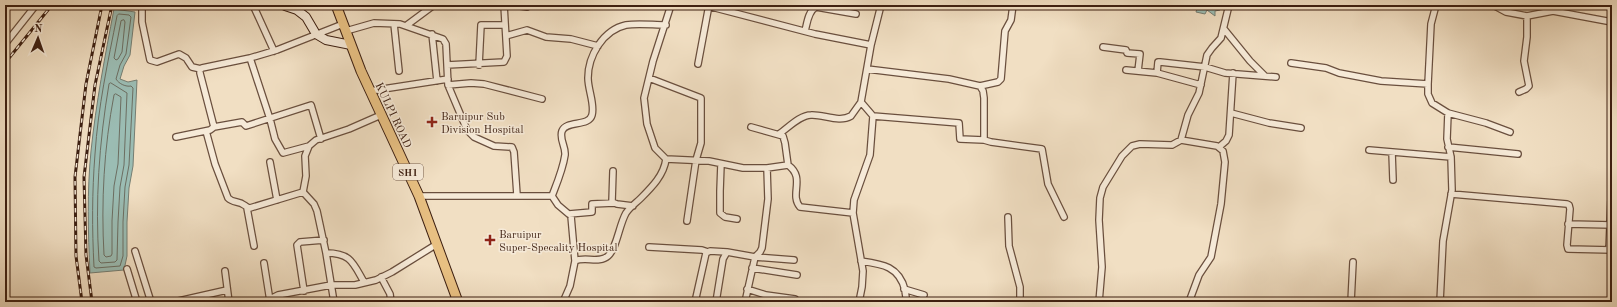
<svg xmlns="http://www.w3.org/2000/svg" width="1617" height="307" font-family="'Old Standard TT',serif">
<rect width="100%" height="100%" fill="#f1dfc3"/>
<filter id="stains"><feTurbulence type="fractalNoise" baseFrequency=".005" numOctaves="4"/><feColorMatrix values="0 0 0 0 .2 0 0 0 0 .09 0 0 0 0 .02 0 0 0 .5 -.17"/></filter>
<radialGradient id="worn" r=".72"><stop offset=".6" stop-color="#630" stop-opacity="0"/><stop offset="1" stop-color="#630" stop-opacity=".3"/></radialGradient>
<!-- water -->
<path fill="#9bbdb4" stroke="#757e73" d="M1198,5H1217L1220,10L1215,11V16L1207,10L1205,14L1196,12Z
M114,9L135,12L130,55L124,66L120,79L128,82L137,80L133,166L129,188L127,222V256L124,270L90,273C88,232 87,191 91,151C96,103 105,56 114,9Z"/>
<g fill="none" stroke-linecap="round" stroke-linejoin="round">
<!-- shore -->
<path stroke="#6c6e62" stroke-width="1" d="M119,14L129,15L131,17L126,54L120,65L116,79C119,84 126,87 131,86L133,88L129,165L125,187L123,222V256L120,266L96,268L94,267C92,229 92,192 95,154C98,107 108,61 117,16Z
M124,20L125,22L122,52L118,59L116,60L114,58L121,21Z
M111,83L127,93L124,165L120,187L118,222L117,260L115,262L101,263L99,261C95,202 99,143 109,84Z
M116,94L121,97L118,164L114,186L112,221V254L111,256L106,257L104,255C101,202 104,147 114,95Z"/>
<!-- street casing -->
<g stroke="#6a4f3e" stroke-width="8">
<path id="street" d="M142,5V22L150,60L157,62L179,54L186,58L192,67L201,69
M253,5L274,51
M513,5L527,7
M704,5L815,34L871,45
M1436,5L1431,24L1428,84V94L1432,103L1448,113L1486,123L1510,132
M1493,5L1506,12L1527,16L1553,11L1612,22
M394,24L399,71
M407,25L434,5
M1224,29L1250,61L1265,76
M346,31L374,23L400,24L443,39L446,44L448,85L467,130L474,137L494,146L512,147L514,152L517,195
M805,31C807,24 808,11 816,7L856,14
M432,34L437,81
M506,36L527,30L546,37L571,39L598,46
M5,44L36,5
M1103,47L1126,50L1127,53L1140,54L1138,71
M250,58L270,119L275,139L283,153L309,146
M1291,63L1326,68L1339,73L1381,81L1428,84
M698,64L709,5
M447,65L504,62L507,56L504,5
M479,65L481,25H505
M867,69L949,79L980,86L983,91L984,98V140L991,142L1042,149L1048,184L1064,217
M1126,70L1157,73L1201,85
M1157,73L1158,62H1160L1205,67L1225,73L1276,77
M649,78L701,98V143L696,160L687,221
M448,85L471,83L484,84L542,99
M980,86L998,82L1001,79L1005,31L1011,20L1013,5
M370,91L448,79
M1519,92L1526,89L1529,86L1524,61L1527,37V16
M1231,113L1269,123L1301,128
M873,116L959,123L960,139L984,140
M214,127L242,122L246,126L311,105L321,139
M751,127L783,136L785,143L788,165
M206,131L215,164L228,198C233,203 239,201 244,205C246,206 248,208 250,208L303,192
M779,134C788,128 800,115 811,115C823,114 839,123 851,116L861,102L871,45L881,5
M176,137L210,130L214,127L200,73V70L202,68L250,58L277,50L343,24
M1181,140L1217,146L1223,151L1225,162L1221,204L1211,257L1199,275L1189,302
M1219,147L1226,141L1229,135L1233,73
M1448,147L1518,154
M1369,150L1451,157
M1392,152L1393,180
M666,159L709,161L743,168H767L788,165C806,178 789,194 800,207L853,213
M270,162L277,200
M721,164L720,191V213L725,217L737,219
M613,171L612,202L617,204L633,206
M1451,194L1567,204L1569,205L1570,209L1567,245L1568,249L1612,250
M419,196H552
M552,196C557,183 563,169 565,155C566,147 559,139 562,131C566,120 589,127 592,115C595,104 588,90 588,78C588,56 603,30 626,25C638,23 653,25 666,25
M552,196L558,205L571,216L575,261
M247,208L254,246
M569,214L592,212V204L614,203
M1008,217L1009,246L1020,287V302
M1568,224L1612,225
M649,247L702,250L708,252
M1609,250L1611,200
M135,251L151,302
M326,253C351,253 353,263 364,282
M861,261C882,264 899,266 905,290C905,294 907,298 906,302
M264,263L270,301
M752,268L797,275
M127,269L137,302
M225,271L229,302
M381,277L390,294L391,302
M747,289L766,295L795,299
M904,289L924,295
M304,291L297,245L300,242L324,240
M174,302L227,290
M270,302L272,298L278,295L331,285H355L376,280L392,272L437,244
M334,302L326,253L317,211L314,204L303,192L306,176L305,156L309,146L316,140L349,129L381,115
M563,302L570,286L575,261C585,256 599,264 608,256C617,248 619,225 626,213C630,207 636,203 641,198C652,187 664,175 666,159L655,148L647,124L644,98L653,61L671,5
M695,302L706,253L710,251L727,252
M716,302L723,259L727,252L755,257L794,260
M745,302L755,257L760,252L762,248L768,199L767,168
M859,302L862,287L863,271L853,213L854,200L870,155L873,116L861,102
M1099,302L1102,267L1099,220L1100,198L1103,187L1122,156L1132,146L1140,144L1172,145L1181,140L1188,115L1199,93L1207,55L1212,48L1221,38L1229,5
M1351,302L1353,262
M1440,302L1443,241L1452,190L1451,157L1447,139L1448,113"/>
</g>
<!-- secondary casing -->
<g stroke="#3d1f11" stroke-width="10">
<path id="secondary" d="M285,6L297,10L306,17L316,34L326,40L351,45"/>
</g>
<!-- primary casing -->
<g stroke="#3d1f11" stroke-width="11">
<path id="primary" d="M336,5L361,71L419,196L458,302"/>
</g>
<!-- street -->
<use href="#street" stroke="#f6ead8" stroke-width="5.5"/>
<!-- secondary -->
<use href="#secondary" stroke="#f6ead8" stroke-width="8"/>
<!-- primary -->
<use href="#primary" stroke="#e8c082" stroke-width="9"/>
<!-- rail casing -->
<g stroke="#3d1f11" stroke-width="3">
<path id="rail" d="M5,63L52,5
M82,302L76,256L75,177L86,84L102,5
M92,302L86,255L84,177L95,85L112,5"/>
</g>
<!-- rail -->
<use href="#rail" stroke="#f6ead8" stroke-width="1.5" stroke-dasharray="4.5" stroke-linecap="butt"/>
</g>
<!-- markers -->
<g fill="#8f2418" stroke="#f6ead8" stroke-width="1.5">
<path d="M430 116h4v4h4v4h-4v4h-4v-4h-4v-4h4z"/>
<path d="M488 234h4v4h4v4h-4v4h-4v-4h-4v-4h4z"/>
</g>
<g text-anchor="middle" stroke-width="3" stroke-linejoin="round" paint-order="stroke">
<!-- shield labels -->
<rect fill="#f6ead8" stroke="#745c4d" stroke-width="1" x="393" y="164" width="30" height="16" rx="3"/>
<g font-size="10" font-weight="bold" fill="#3d1f11">
<text x="408" y="176">SH1</text>
</g>
<!-- street labels -->
<g font-size="11" fill="#3d1f11" stroke="#f6ead8">
<text transform="translate(394 115) rotate(65)" y="4">KULPI ROAD</text>
</g>
<!-- poi labels -->
<g font-size="11" fill="#3d1f11" stroke="#f6ead8" text-anchor="start">
<text x="441" y="120">Baruipur Sub<tspan x="441" dy="13">Division Hospital</tspan></text>
<text x="499" y="238">Baruipur<tspan x="499" dy="13">Super-Specality Hospital</tspan></text>
</g>
</g>
<!-- margin -->
<rect width="1617" height="307" fill="none" stroke="#f1dfc3" stroke-width="20"/>
<rect x="6" y="6" width="1605" height="295" fill="none" stroke="#3d1f11" stroke-width="2"/>
<rect x="10" y="10" width="1597" height="287" fill="none" stroke="#3d1f11"/>
<!-- north arrow -->
<g transform="translate(38 38) rotate(2)" stroke="#f6ead8" stroke-width="3" paint-order="stroke">
<path d="M0-3L7 15L0 10L-7 15Z" fill="#3d1f11"/>
<text y="-6" font-size="11" font-weight="bold" text-anchor="middle" fill="#3d1f11">N</text>
</g>
<rect width="100%" height="100%" filter="url(#stains)"/>
<rect width="100%" height="100%" fill="url(#worn)"/>
</svg>
